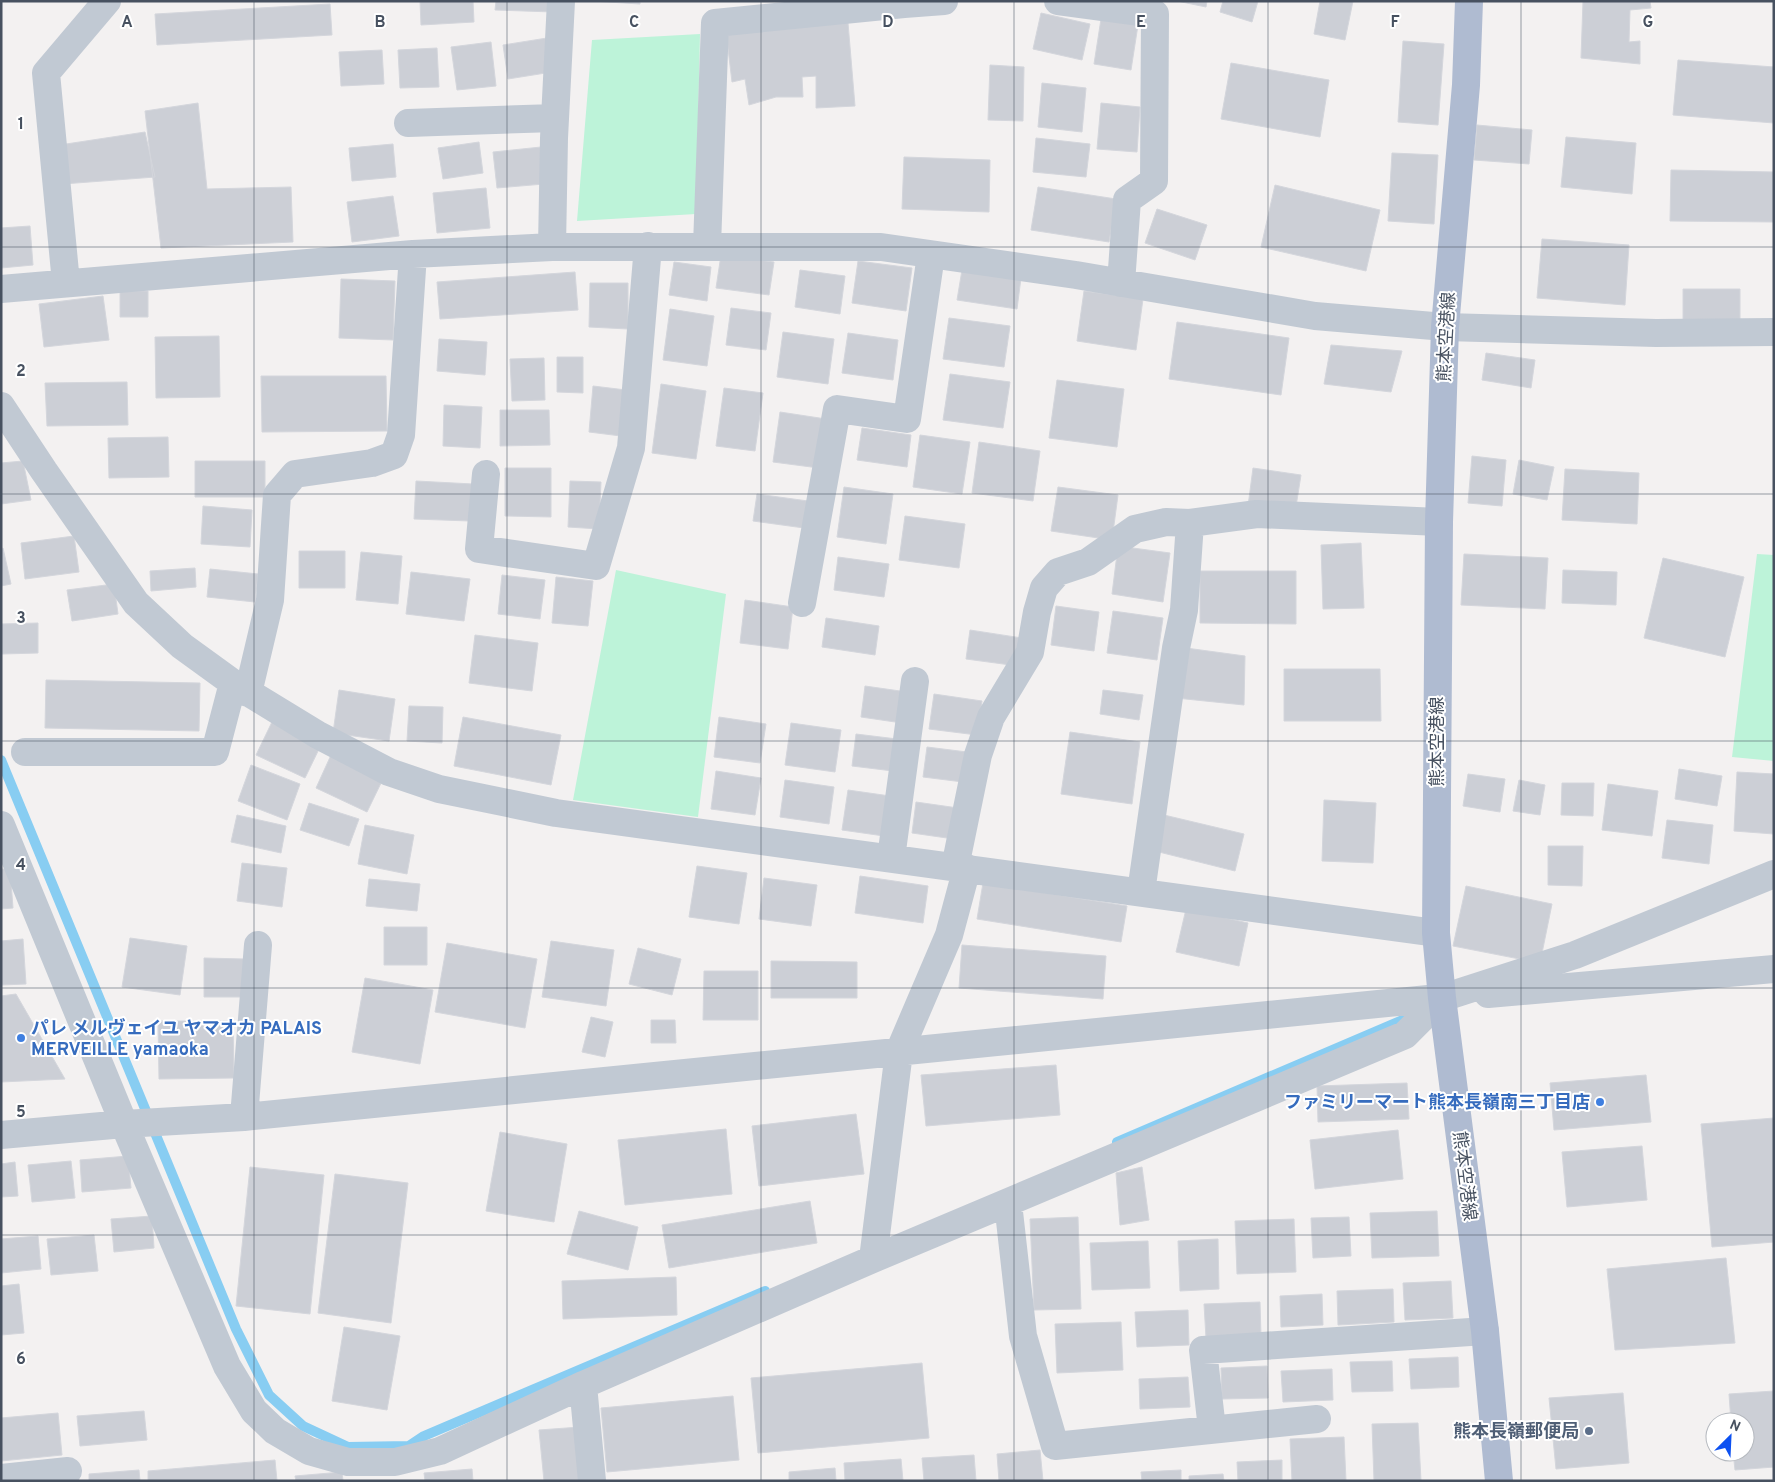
<svg xmlns="http://www.w3.org/2000/svg" width="1775" height="1482" font-family="Overpass,'Noto Sans JP',sans-serif">
<rect width="100%" height="100%" fill="#f3f1f1"/>
<!-- green -->
<path fill="#bdf3d9" d="M700,34L696,214L577,221L592,40Z
M1757,554L1774,555V761L1732,757Z
M616,570L726,594L698,817L573,800Z"/>
<g fill="none" stroke-linecap="round" stroke-linejoin="round">
<!-- stream -->
<path stroke="#88cdf2" stroke-width="10" d="M1,760L236,1329L269,1395L303,1426L348,1447L409,1446L424,1436L765,1291
M1117,1142L1412,1016"/>
</g>
<!-- building -->
<path fill="#cccfd6" stroke="#d4d6dc" d="M420,1H473L474,22L421,25Z
M496,1H553V12L495,10Z
M592,1H640V4Z
M1177,1H1207L1206,7Z
M1223,1H1258L1252,22L1220,12Z
M1320,1H1353L1345,40L1314,34Z
M1583,1H1650L1651,8L1630,10L1629,42L1640,41V64L1581,58Z
M330,4L332,35L157,45L155,14Z
M1041,13L1090,24L1082,60L1033,49Z
M1101,19L1138,25L1131,70L1094,64Z
M848,23L855,106L816,108V76L802,77L803,97H776L749,105L745,79L732,82L726,32Z
M547,38L552,72L508,79L503,45Z
M1403,41L1444,44L1438,125L1398,122Z
M491,42L496,86L457,90L451,47Z
M437,48L439,87L400,88L398,50Z
M382,50L384,84L341,86L339,52Z
M1678,60L1774,67V123L1673,115Z
M1231,63L1329,80L1320,137L1221,119Z
M990,65L1024,67L1023,121L988,120Z
M1042,83L1086,88L1082,132L1038,127Z
M198,103L207,189L291,187L293,242L161,248L145,111Z
M1101,103L1140,107L1137,152L1097,149Z
M1477,125L1532,130L1529,164L1474,160Z
M145,132L155,177L63,184L53,146Z
M1566,137L1636,143L1632,194L1561,187Z
M1036,138L1090,144L1086,177L1033,172Z
M479,142L483,173L443,179L438,148Z
M393,144L396,177L352,181L349,148Z
M541,147L544,184L497,188L493,152Z
M1392,153L1438,155L1434,224L1388,221Z
M904,157L990,160L989,212L902,209Z
M1671,170L1774,172V222L1670,221Z
M1275,185L1380,210L1366,271L1261,247Z
M1038,187L1116,199L1109,242L1031,230Z
M486,188L490,228L437,233L433,193Z
M393,196L399,236L352,242L347,202Z
M1157,209L1207,225L1195,260L1145,243Z
M30,226L33,265L1,268V228Z
M1542,239L1629,245L1625,305L1537,298Z
M721,255L774,262L769,295L716,288Z
M858,261L912,268L906,311L852,303Z
M674,262L711,267L707,301L669,295Z
M800,270L845,276L840,314L795,307Z
M962,270L1021,278L1017,309L957,300Z
M575,272L578,310L440,319L437,282Z
M341,279L395,281L393,340L339,338Z
M590,283H628V329L589,327Z
M1683,289H1740V324H1683Z
M120,291H148V317H120Z
M1084,291L1143,299L1136,350L1077,341Z
M103,296L109,340L44,347L39,304Z
M731,308L771,313L766,350L726,345Z
M670,309L714,316L707,366L663,360Z
M949,318L1010,326L1004,367L943,359Z
M1177,322L1289,338L1281,395L1169,379Z
M783,332L834,339L828,384L777,377Z
M848,333L898,340L893,380L842,373Z
M219,336L220,397L156,398L155,337Z
M439,339L487,342L485,375L437,371Z
M1331,345L1402,351L1391,392L1324,384Z
M1486,353L1535,360L1531,388L1482,380Z
M557,357H583V393L557,392Z
M544,358L545,400L512,401L510,359Z
M950,374L1010,382L1003,428L943,420Z
M261,376H386L387,431L262,432Z
M1057,380L1124,389L1117,447L1049,438Z
M127,382L128,425L47,426L45,383Z
M661,384L706,391L696,459L652,453Z
M593,386L626,390L621,436L589,432Z
M724,388L763,393L755,451L716,446Z
M444,405L482,407L480,448L443,446Z
M500,410H549L550,445L500,446Z
M780,412L826,419L819,468L773,462Z
M862,428L911,435L907,467L857,460Z
M920,435L970,442L962,494L913,487Z
M168,437L169,477L109,478L108,438Z
M979,442L1040,451L1033,501L972,493Z
M1472,456L1506,460L1502,506L1468,503Z
M1519,460L1554,467L1547,500L1513,494Z
M23,461L31,500L1,504V463Z
M195,461H265V497H195Z
M505,468H551V517L505,516Z
M1253,468L1301,475L1295,513L1248,506Z
M1565,469L1639,473L1637,524L1562,520Z
M416,481L473,484L470,521L414,519Z
M570,481L601,482L599,529L568,527Z
M844,487L893,494L886,544L837,537Z
M1058,487L1118,495L1112,540L1051,531Z
M757,494L808,501L804,528L753,521Z
M203,506L252,510L250,547L201,544Z
M905,516L965,524L959,568L899,560Z
M74,536L79,572L25,579L21,543Z
M1361,543L1364,608L1323,609L1321,545Z
M1118,546L1170,553L1163,602L1112,594Z
M3,548L11,584L1,586V549Z
M299,551H345V588H299Z
M361,552L402,556L398,604L356,600Z
M1464,554L1548,558L1545,609L1461,605Z
M838,557L889,564L884,597L834,590Z
M1663,558L1744,577L1725,657L1644,638Z
M195,568L196,587L151,591L150,571Z
M210,569L258,574L255,602L207,597Z
M1563,570L1617,572L1616,605L1562,603Z
M1200,571H1296V624L1200,623Z
M411,572L470,579L464,621L406,614Z
M502,575L545,580L540,619L498,614Z
M556,577L593,581L588,626L552,623Z
M114,584L118,614L72,621L67,590Z
M745,600L793,607L788,649L740,643Z
M1056,606L1099,612L1094,651L1051,645Z
M1113,611L1163,618L1157,660L1107,653Z
M826,618L879,626L875,655L822,647Z
M38,623V653L2,654L1,624Z
M970,630L1022,638L1018,666L966,659Z
M475,635L538,643L532,691L469,683Z
M1186,648L1245,656L1244,705L1176,698Z
M1284,669H1380L1381,721H1284Z
M46,680L200,683L199,731L45,728Z
M865,686L907,692L902,723L861,717Z
M339,690L395,699L389,741L333,733Z
M1103,690L1143,695L1139,720L1100,714Z
M934,694L982,701L977,735L929,729Z
M409,706L443,707L442,743L407,741Z
M463,717L561,735L551,785L454,766Z
M719,717L766,724L760,763L714,757Z
M272,722L321,745L305,778L256,755Z
M791,723L841,730L835,772L785,765Z
M1070,732L1140,742L1132,804L1061,794Z
M856,734L897,739L893,771L852,766Z
M927,747L967,752L963,782L923,777Z
M331,755L383,779L367,812L316,788Z
M251,765L300,784L287,820L238,801Z
M1679,769L1722,776L1717,806L1675,799Z
M716,771L761,778L755,815L711,809Z
M1737,772L1774,774V834L1734,831Z
M1468,774L1505,779L1500,812L1463,806Z
M785,780L834,787L829,824L780,817Z
M1519,780L1545,785L1540,815L1513,811Z
M1562,783H1594L1593,816L1561,815Z
M1608,784L1658,791L1652,836L1602,830Z
M848,790L890,796L884,836L842,830Z
M1324,800L1376,803L1373,863L1322,861Z
M916,802L958,808L954,839L912,833Z
M309,803L359,819L349,846L300,830Z
M237,815L286,826L281,853L231,842Z
M1164,815L1244,834L1235,871L1155,851Z
M1667,820L1713,825L1709,864L1662,858Z
M365,825L414,835L407,874L358,864Z
M1548,846H1583L1582,886L1548,885Z
M242,863L287,868L282,907L237,901Z
M697,866L747,873L739,924L689,917Z
M1,869H10L13,908L1,909Z
M860,876L928,886L923,923L855,913Z
M764,878L817,885L811,926L759,919Z
M369,879L420,884L417,911L366,906Z
M983,883L1127,906L1121,942L977,919Z
M1466,886L1552,904L1540,963L1453,946Z
M1186,909L1248,923L1239,966L1176,952Z
M384,927H427V965H384Z
M130,938L187,946L180,995L122,987Z
M23,939L26,984L1,985V941Z
M551,941L614,950L606,1006L542,997Z
M447,943L537,959L525,1028L435,1012Z
M962,945L1106,956L1103,999L959,988Z
M638,948L681,959L672,995L629,984Z
M204,958L244,959V997H204Z
M771,961L857,962V998H771Z
M704,971H758V1020H703Z
M365,978L433,990L420,1064L352,1052Z
M16,994L65,1079L1,1082V996Z
M591,1017L613,1022L605,1057L582,1052Z
M651,1020H675L676,1043H651Z
M158,1021H233L234,1078L159,1079Z
M1056,1065L1060,1115L926,1126L921,1075Z
M1646,1075L1651,1122L1554,1130L1550,1083Z
M1407,1083L1409,1119L1318,1122L1317,1086Z
M856,1114L864,1174L759,1186L752,1126Z
M1774,1118V1242L1712,1247L1701,1124Z
M726,1129L732,1194L625,1205L618,1140Z
M1398,1130L1403,1179L1315,1189L1310,1140Z
M500,1132L567,1144L554,1222L486,1211Z
M1642,1146L1647,1200L1567,1207L1562,1152Z
M128,1156L131,1188L82,1192L80,1160Z
M71,1161L75,1198L32,1202L28,1165Z
M15,1162L18,1196L1,1197V1164Z
M250,1167L324,1175L310,1314L236,1306Z
M1142,1167L1149,1220L1120,1225L1116,1173Z
M335,1174L408,1183L391,1323L318,1313Z
M810,1201L817,1243L669,1268L662,1225Z
M579,1211L638,1227L628,1270L567,1254Z
M1437,1211L1439,1256L1372,1258L1370,1213Z
M152,1216L154,1248L114,1252L111,1219Z
M1078,1217L1081,1309L1034,1310L1030,1219Z
M1349,1217L1351,1256L1313,1258L1311,1218Z
M1294,1219L1296,1272L1237,1274L1235,1221Z
M94,1235L98,1271L51,1275L47,1239Z
M38,1236L41,1269L1,1273V1239Z
M1218,1239L1219,1289L1180,1291L1178,1241Z
M1148,1241L1150,1288L1092,1290L1090,1243Z
M1726,1258L1735,1343L1615,1350L1607,1269Z
M676,1277L677,1315L563,1319L562,1281Z
M1451,1281L1453,1318L1405,1320L1403,1283Z
M19,1284L24,1333L1,1335V1286Z
M1393,1289L1394,1322L1338,1325L1337,1291Z
M1322,1294L1323,1325L1281,1327L1280,1296Z
M1260,1302L1261,1336L1206,1338L1204,1304Z
M1188,1310L1189,1345L1137,1347L1135,1312Z
M1121,1322L1123,1370L1057,1373L1055,1324Z
M344,1327L400,1336L387,1410L332,1401Z
M1458,1357L1459,1387L1411,1389L1409,1359Z
M1392,1361L1393,1391L1352,1392L1350,1362Z
M922,1363L929,1438L758,1453L751,1378Z
M1267,1366L1268,1398L1222,1399L1221,1368Z
M1332,1369L1333,1400L1283,1402L1281,1371Z
M1188,1377L1190,1407L1140,1409L1139,1379Z
M1774,1391V1467L1735,1470L1733,1452H1745V1422H1731L1729,1394Z
M1623,1393L1629,1463L1556,1469L1549,1398Z
M733,1396L739,1460L607,1472L601,1408Z
M144,1411L147,1440L80,1446L77,1416Z
M58,1413L62,1455L1,1461V1418Z
M1418,1423L1421,1481H1374L1372,1424Z
M580,1427L584,1481H544L539,1430Z
M1344,1437L1346,1481H1292L1290,1439Z
M1040,1450L1043,1481H999L997,1454Z
M974,1455L976,1481H924L922,1458Z
M901,1459L903,1481H845L844,1463Z
M275,1460L277,1481H148V1471Z
M1282,1460V1481H1238L1237,1462Z
M835,1468L836,1481H789V1472Z
M472,1469L473,1481H425L424,1473Z
M139,1470L140,1481H89V1474Z
M1181,1470V1481H1142L1141,1472Z
M342,1472L343,1481H296L295,1476Z
M1223,1474L1224,1481H1189V1476Z"/>
<g fill="none" stroke-linecap="round" stroke-linejoin="round">
<!-- minor -->
<path stroke="#c1c9d3" stroke-width="28" d="M1058,1L1155,14L1154,181L1127,200L1121,283
M904,4L944,1
M408,123L555,118
M707,246L715,23L904,4V1
M552,247L554,138L561,1
M66,283L46,73L107,1
M1,289L413,254L552,247H881L1076,275L1315,316L1445,327L1656,333L1774,332
M1,406L44,471L136,603L182,646L233,683L318,735L389,772L439,789L556,813L1436,933
M486,474L479,549L596,566L631,448L648,246
M802,603L837,409L907,419L931,255
M248,693L270,600L277,495L295,474L372,463L394,455L401,435L413,254
M25,752H215L233,683
M1,825L124,1124L227,1366L254,1411L275,1431L309,1451L348,1462H395L440,1451L583,1385L873,1259L1405,1035L1442,998L1575,955L1774,874
M891,858L915,681
M955,867L978,755L991,717L1030,652L1037,612L1044,588L1058,572L1088,562L1135,529L1166,522L1190,523L1257,514L1439,522
M1141,892L1176,648L1184,610L1190,523
M1488,994L1774,969
M244,1117L258,945
M1,1135L124,1124L244,1117L1448,997
M1008,1203L1023,1336L1055,1446L1317,1419
M873,1259L899,1052L949,935L967,868
M583,1385L592,1481
M1212,1429L1203,1350L1485,1331
M1,1478L68,1471"/>
<!-- major -->
<path stroke="#afbbd1" stroke-width="28" d="M1469,1L1466,85L1445,327L1439,522L1436,933L1442,998L1485,1331L1499,1481"/>
</g>
<!-- grid -->
<path fill="none" stroke="#475160" stroke-width="1" stroke-opacity="0.55" d="M254,1V1481M507,1V1481M761,1V1481M1014,1V1481M1268,1V1481M1521,1V1481M1,247H1774M1,494H1774M1,741H1774M1,988H1774M1,1235H1774"/>
<!-- markers -->
<g fill="#3f7fe0" stroke="#fff" stroke-width="2">
<circle cx="21" cy="1038" r="5"/>
<circle cx="1600" cy="1102" r="5"/>
</g>
<circle fill="#5c6f8a" stroke="#fff" stroke-width="2" cx="1589" cy="1431" r="5"/>
<g text-anchor="middle" stroke-width="4" stroke-linejoin="round" paint-order="stroke">
<!-- street labels -->
<g font-size="18" fill="#475160" stroke="#fff">
<text transform="translate(1446 337) rotate(-87)" y="6">熊本空港線</text>
<text transform="translate(1437 742) rotate(-90)" y="6">熊本空港線</text>
<text transform="translate(1465 1176) rotate(83)" y="6">熊本空港線</text>
</g>
<!-- shop labels -->
<g font-size="18" font-weight="bold" fill="#366cbe" stroke="#fff" text-anchor="start">
<text x="31" y="1034">パレ メルヴェイユ ヤマオカ PALAIS<tspan x="31" dy="21">MERVEILLE yamaoka</tspan></text>
<text x="1590" y="1108" text-anchor="end">ファミリーマート熊本長嶺南三丁目店</text>
</g>
<!-- service labels -->
<g font-size="18" font-weight="bold" fill="#4e5e75" stroke="#fff" text-anchor="end">
<text x="1579" y="1437">熊本長嶺郵便局</text>
</g>
</g>
<g font-size="16" text-anchor="middle" font-weight="bold" fill="#475160" stroke="#fff" stroke-width="4" stroke-linejoin="round" paint-order="stroke">
<text x="127" y="27">A</text>
<text x="380" y="27">B</text>
<text x="634" y="27">C</text>
<text x="888" y="27">D</text>
<text x="1141" y="27">E</text>
<text x="1395" y="27">F</text>
<text x="1648" y="27">G</text>
<text x="21" y="129">1</text>
<text x="21" y="376">2</text>
<text x="21" y="623">3</text>
<text x="21" y="870">4</text>
<text x="21" y="1117">5</text>
<text x="21" y="1364">6</text>
</g>
<!-- border -->
<rect width="1775" height="1482" fill="none" stroke="#475160" stroke-width="5"/>
<!-- north arrow -->
<g transform="translate(1730 1437) rotate(24)"><circle r="24" fill="#ffffff" stroke="#b5b9bf"/>
<path d="M0-4L9 19L0 12L-9 19Z" fill="#0d51f1"/>
<text y="-8" font-size="14" font-weight="bold" text-anchor="middle" fill="#475160">N</text>
</g>
</svg>
